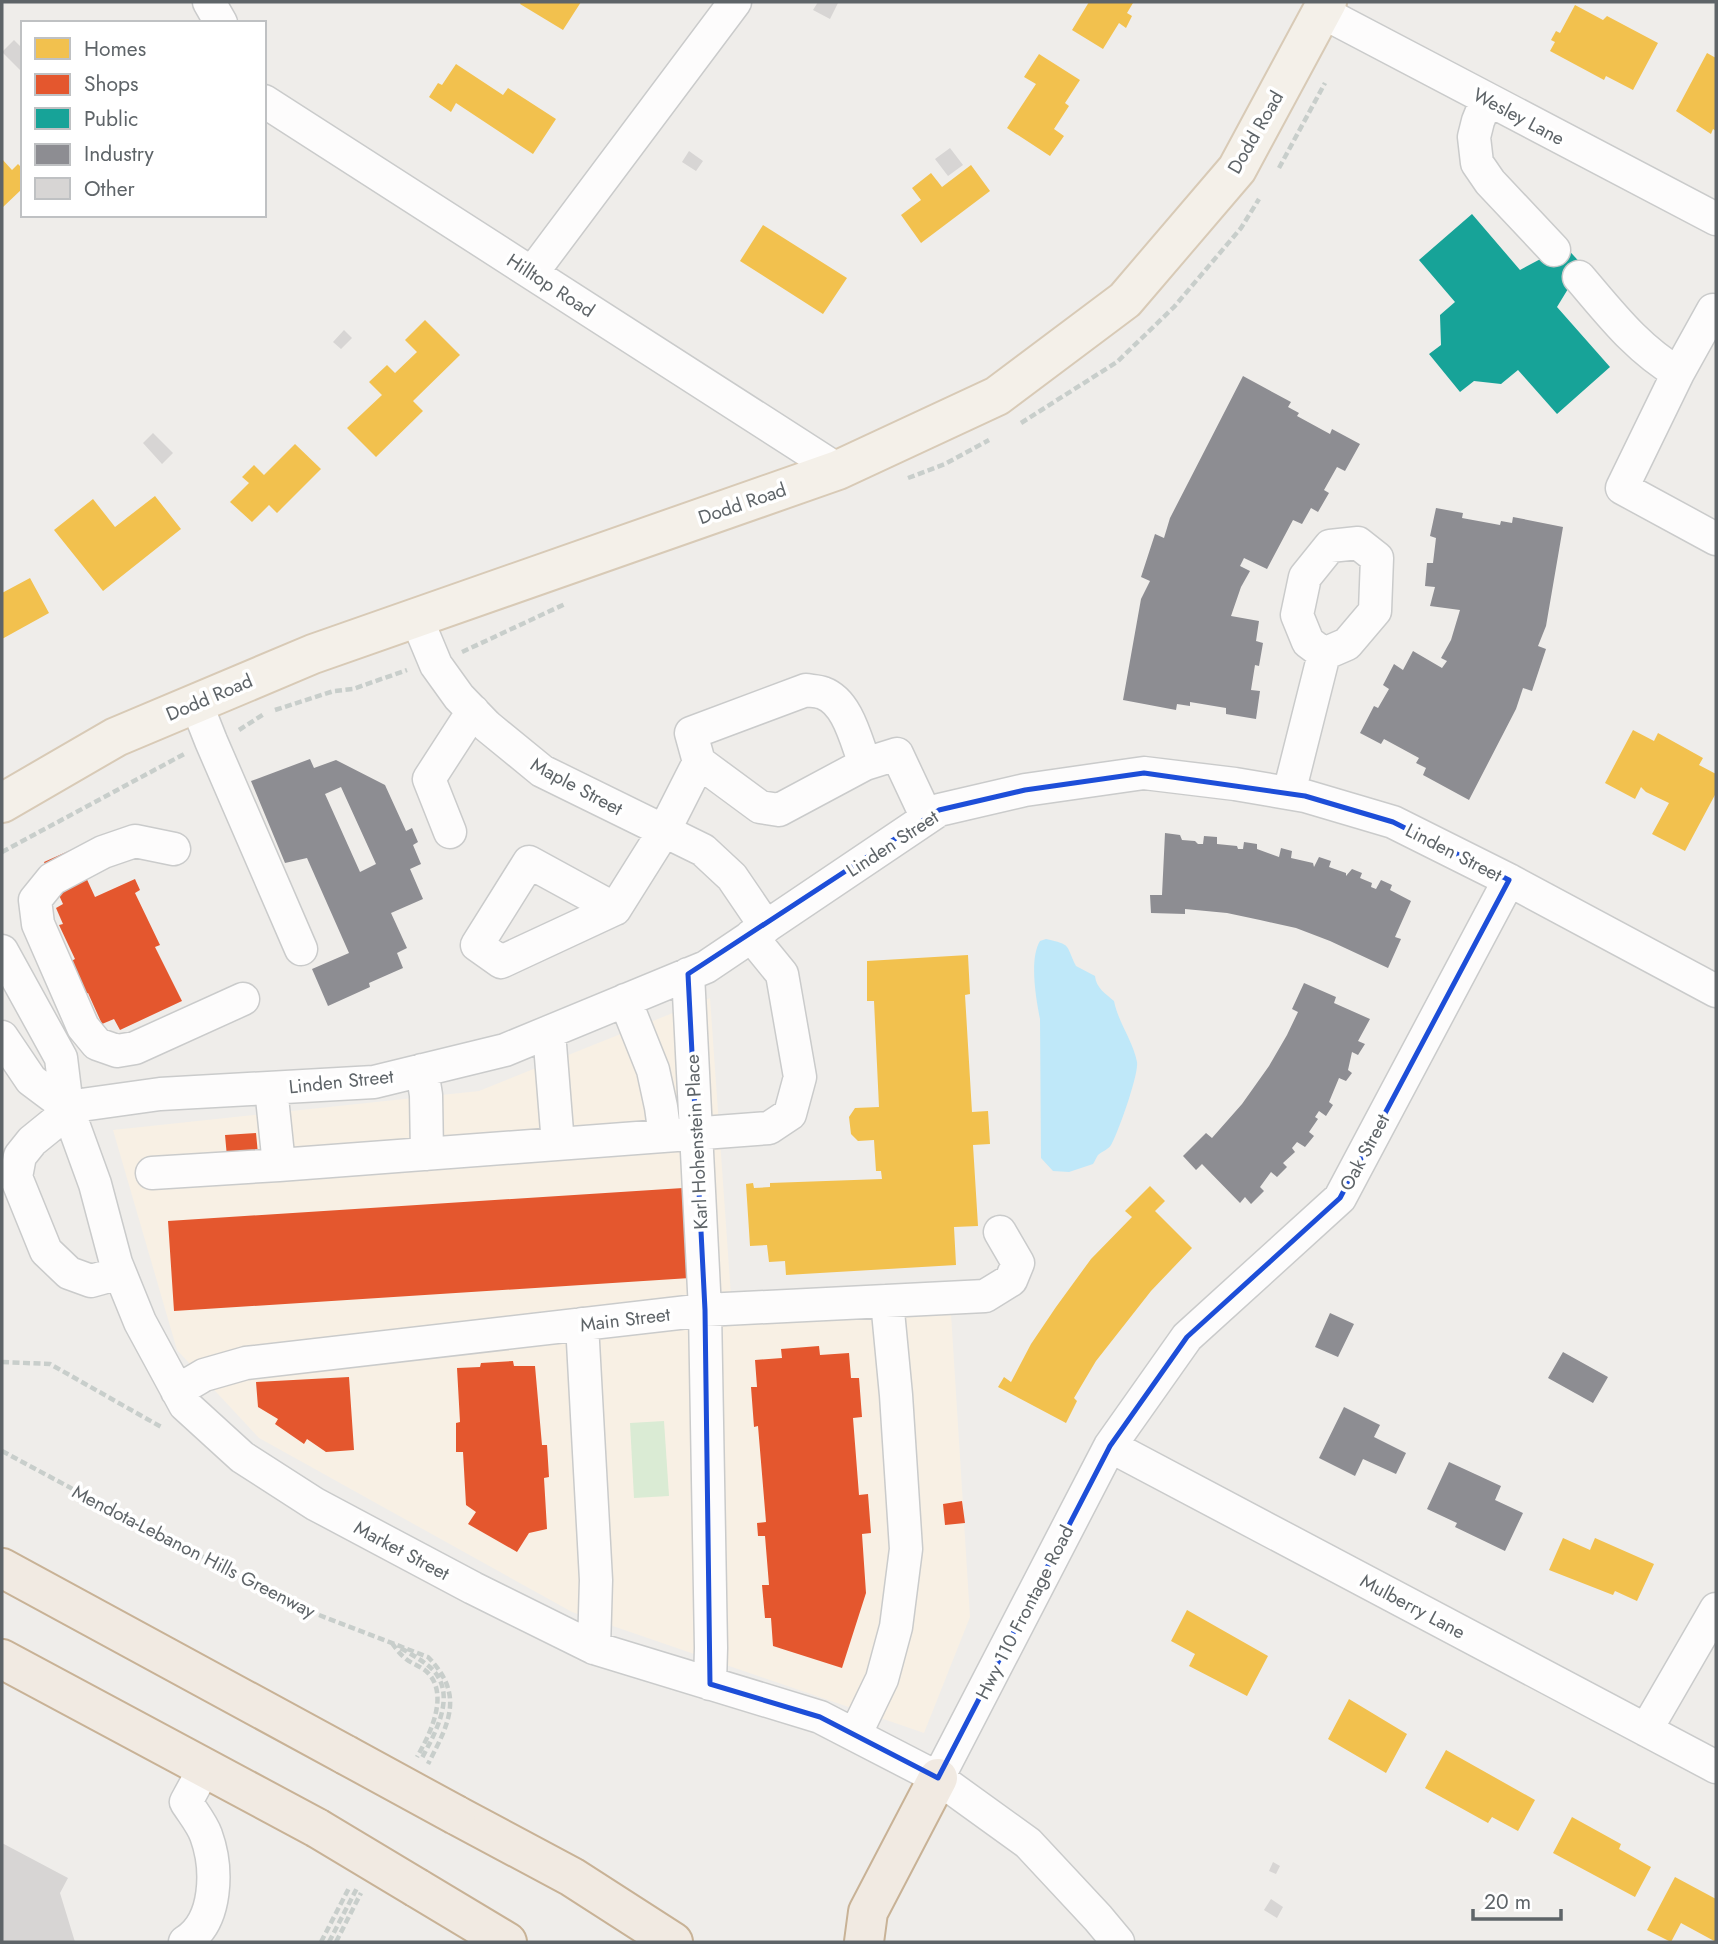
<svg xmlns="http://www.w3.org/2000/svg" width="1718" height="1944" font-family="Jost,sans-serif">
<rect width="100%" height="100%" fill="#efedea"/>
<!-- commercial -->
<path fill="#f8f0e4" d="M710,998L731,1296L949,1282L970,1617L924,1733L572,1612L259,1438L177,1350L113,1130L479,1091Z"/>
<!-- green -->
<path fill="#daebd4" d="M664,1421L669,1496L634,1498L630,1423Z"/>
<!-- water -->
<path fill="#bfe8f9" d="M1046,939C1072,945 1065,944 1076,966L1095,976C1096,988 1106,994 1114,1001C1118,1022 1133,1041 1137,1062C1139,1074 1118,1133 1111,1145C1108,1150 1102,1151 1098,1155C1096,1158 1095,1161 1093,1164L1069,1172L1053,1171L1041,1158L1040,1019C1036,999 1029,959 1040,941Z"/>
<!-- homes -->
<path fill="#f2c14e" d="M521,2H581L563,30L520,4Z
M1089,2L1133,3L1127,13L1132,16L1126,28L1119,23L1103,49L1072,30Z
M1575,5L1603,20L1607,16L1658,43L1633,90L1606,76L1604,80L1550,51L1555,42L1551,40L1556,31L1560,33Z
M1707,53L1716,58V131L1713,129L1711,134L1676,111Z
M1039,54L1080,80L1065,103L1069,106L1054,129L1064,136L1050,156L1007,128L1036,84L1024,77Z
M456,64L503,95L508,88L556,119L533,154L456,103L451,112L429,97L438,83L442,85Z
M2,159L12,170L18,164L23,169V188L2,208Z
M971,165L990,191L921,243L901,215L921,200L912,188L931,173L942,187Z
M763,225L847,278L823,314L740,261Z
M425,320L460,355L413,401L423,411L376,457L347,428L382,395L369,382L387,365L395,373L417,352L405,340Z
M295,444L321,469L277,513L269,505L252,522L230,502L249,483L242,477L254,465L264,475Z
M155,496L181,529L103,591L54,530L93,499L115,527Z
M30,578L49,613L2,639V593Z
M1633,730L1654,741L1658,733L1703,758L1699,765L1716,774V793L1685,851L1652,834L1669,803L1646,792L1641,787L1635,799L1605,783Z
M968,955L970,994L965,995L972,1112L988,1111L990,1144L973,1145L978,1226L954,1227L956,1265L786,1275L785,1261L769,1262L767,1245L750,1246L746,1184L753,1183L754,1188L770,1187V1183L882,1179L881,1171H876L874,1140L858,1141L851,1134L849,1117L855,1108L879,1107L874,1001H867V961Z
M1150,1186L1165,1201L1155,1211L1192,1248L1151,1291L1096,1361L1074,1398L1077,1401L1066,1423L998,1387L1004,1377L1011,1382L1031,1344L1056,1307L1091,1259L1132,1217L1125,1211Z
M1563,1538L1590,1550L1595,1538L1654,1564L1637,1601L1615,1591L1613,1595L1549,1570Z
M1187,1610L1268,1656L1247,1696L1189,1666L1195,1654L1171,1641Z
M1349,1699L1407,1734L1386,1773L1328,1739Z
M1446,1750L1535,1800L1518,1831L1492,1817L1488,1823L1425,1788Z
M1572,1817L1621,1844L1619,1849L1651,1867L1635,1897L1553,1853Z
M1675,1877L1716,1899V1942L1681,1923L1671,1942L1647,1930Z"/>
<!-- shops -->
<path fill="#e4572e" d="M73,849L95,897L135,879L140,890L135,893L160,945L155,947L182,1001L120,1030L114,1019L102,1024L88,993L83,995L68,963L75,959L59,925L63,924L56,908L63,904L44,862Z
M256,1133L258,1154L227,1157L225,1135Z
M683,1188L690,1278L174,1311L168,1221Z
M819,1346L820,1355L849,1353L851,1378H859L862,1417L853,1418L859,1495L868,1494L871,1533L862,1534L866,1593L842,1668L773,1646L771,1618H765L762,1585H769L765,1536H758L757,1523L766,1522L758,1426L754,1427L751,1387H757L755,1360L782,1358L781,1349Z
M513,1361L514,1366H535L542,1445H547L549,1477L544,1478L547,1529L529,1533L517,1552L468,1524L476,1512L466,1505L463,1452H456V1423L460,1422L457,1368L480,1367L481,1363Z
M349,1377L354,1450L326,1452L307,1439L304,1444L275,1424L278,1419L258,1407L256,1382Z
M962,1501L965,1523L945,1525L943,1504Z"/>
<!-- public -->
<path fill="#17a398" d="M1472,214L1520,270L1548,255L1562,243L1586,269L1571,284L1557,307L1610,367L1557,414L1518,370L1501,384L1474,381L1460,392L1429,354L1441,345L1440,315L1455,302L1419,260Z"/>
<!-- industry -->
<path fill="#8d8d92" fill-rule="evenodd" d="M1243,376L1291,402L1288,407L1299,413L1297,416L1330,434L1332,429L1360,444L1345,471L1337,467L1324,490L1329,493L1318,512L1311,508L1302,524L1293,520L1267,569L1244,558L1240,566L1250,571L1241,587L1231,616L1259,621L1256,641L1263,643L1259,666L1255,665L1251,690L1260,691L1256,719L1226,714V708L1190,702V706L1177,704L1176,710L1123,700L1141,599L1150,581L1141,577L1155,534L1164,538L1170,518Z
M1436,508L1463,513L1462,518L1500,525L1501,521L1512,523L1513,517L1563,527L1546,626L1538,646L1546,649L1532,691L1523,688L1516,709L1469,800L1423,775L1426,768L1416,763L1419,758L1384,739L1381,744L1360,733L1374,706L1378,708L1389,689L1383,685L1394,664L1403,670L1413,651L1442,668L1447,661L1441,658L1451,640L1460,610L1430,606L1435,587L1425,586L1427,563H1433L1436,538L1430,536Z
M310,759L314,768L336,760L385,785L406,831L412,828L418,842L413,845L421,864L410,869L423,899L391,913L407,948L397,953L403,968L369,983L370,987L328,1006L312,969L349,953L307,858L285,863L251,781ZM341,787L376,864L360,872L325,794Z
M1165,833L1180,835L1182,840L1195,841L1198,844H1203L1204,836L1217,837V844L1237,846L1238,849H1243L1244,842L1257,844V849L1279,857L1281,848L1292,851L1291,858L1313,863L1314,867L1319,857L1331,861L1329,867L1346,873V876L1352,869L1362,873L1360,878L1372,883L1371,887L1376,889L1381,880L1392,885L1390,890L1411,901L1395,937L1401,939L1388,968L1330,941L1296,928L1260,920L1227,913L1185,909V914L1151,913L1150,895H1162Z
M1304,983L1336,997L1334,1003L1370,1019L1358,1041L1365,1044L1358,1055L1352,1052L1348,1070L1352,1073L1346,1081L1339,1078L1329,1102L1333,1105L1326,1116L1319,1111L1315,1117L1318,1119L1309,1132L1314,1136L1305,1147L1297,1142L1292,1148L1295,1152L1283,1163L1287,1167L1277,1177L1271,1172L1260,1187L1264,1191L1251,1204L1245,1197L1240,1203L1202,1164L1196,1170L1183,1156L1206,1133L1212,1138L1242,1104L1269,1066L1287,1035L1298,1012L1292,1009Z
M1330,1313L1354,1324L1338,1357L1315,1347Z
M1563,1352L1608,1377L1593,1403L1548,1378Z
M1344,1407L1380,1425L1374,1437L1406,1453L1396,1474L1363,1459L1355,1476L1319,1458Z
M1449,1462L1501,1486L1495,1500L1523,1513L1505,1551L1455,1527L1457,1523L1427,1509Z"/>
<!-- building -->
<path fill="#d7d5d4" d="M818,2H835L838,3L830,19L813,10Z
M14,40L23,49V69L21,71L2,52Z
M950,148L963,165L948,176L935,159Z
M689,151L703,161L696,171L682,162Z
M344,330L352,338L341,349L333,342Z
M153,433L173,453L162,464L143,443Z
M2,1843L68,1878L60,1893L75,1942H2Z
M1273,1862L1280,1866L1276,1874L1269,1871Z
M1271,1899L1283,1907L1277,1918L1264,1910Z"/>
<g fill="none" stroke-linecap="round" stroke-linejoin="round">
<!-- minor casing -->
<g stroke="#cacbcb" stroke-width="35">
<path id="minor" d="M209,2L221,23
M1322,12L1716,219
M1487,99L1478,121L1474,137L1477,163L1490,182L1554,250
M264,101L838,470
M532,273L735,2
M1579,277C1610,313 1636,348 1678,373
M1716,311L1713,310L1678,373L1622,488L1716,539
M416,617L436,665L459,697L487,726L542,771L703,850L732,877L766,927
M196,703L211,741L301,949
M865,764L897,754L927,818
M1289,793L1324,654L1347,644L1375,611L1377,558L1358,543L1330,546L1305,577L1297,615L1308,642L1324,654
M450,832L429,779L473,711
M174,849L135,841L103,852L52,879L35,900L38,924L83,1027L97,1044L117,1051L135,1048L243,999
M615,909L529,862L477,945L501,962L615,909L664,831L699,762L691,733L806,690C811,691 818,691 823,693C848,702 856,741 865,764L779,810L760,807L699,762
M2,951L61,1058L67,1107L95,1184L116,1263L140,1322L185,1405L242,1457L315,1504L473,1588L594,1648L820,1717L938,1778L1028,1843L1098,1918L1118,1942
M688,974L705,1310L711,1648L710,1684
M625,1000L653,1070L661,1107L665,1136
M549,1032L558,1144
M2,1037L31,1080L67,1107
M422,1070L426,1095L427,1154
M271,1088L279,1165
M67,1107L160,1094L374,1082L505,1050L706,967L939,810L1025,790L1144,773L1235,784L1305,796L1393,822L1509,880L1716,991
M69,1111L32,1141L20,1156L16,1177L46,1251L69,1273L91,1281L120,1273
M152,1173L279,1165L769,1128L790,1114L800,1077L782,974L751,936
M582,1324L596,1580L594,1648
M177,1391L204,1375L246,1363L705,1310L985,1296L1011,1280L1018,1263L1000,1232
M1110,1446L1716,1767
M1646,1730L1716,1609
M855,1735L882,1679L896,1627L906,1549L896,1395L887,1301
M938,1778L1110,1446L1187,1337L1340,1198L1509,880
M185,1942C218,1922 218,1868 206,1835C202,1824 193,1813 186,1802L205,1767"/>
</g>
<!-- major casing -->
<g stroke="#d8cab6" stroke-width="42">
<path id="major" d="M2,803L116,737L313,654L838,470L997,396L1125,300L1237,169L1327,2"/>
</g>
<!-- highway casing -->
<g stroke="#c8b296" stroke-width="42">
<path id="highway" d="M2,1568L346,1755
M2,1659L317,1828
M456,1815L572,1877L673,1942
M417,1888L507,1942
M864,1942L868,1912L938,1778"/>
</g>
<!-- path -->
<path stroke="#c8cecb" stroke-width="4.5" stroke-dasharray="7 3.5" stroke-linecap="butt" d="M1279,168L1325,83
M1021,423L1117,362L1174,307L1241,228L1259,199
M908,478L945,464L989,440
M462,652L565,604
M275,710L334,691L353,689L407,670
M239,730L264,714
M2,852L186,753
M2,1362L50,1364L163,1428
M2,1451L149,1530L319,1615L428,1657C465,1695 449,1723 428,1764
M392,1643C396,1649 400,1654 406,1659C414,1665 423,1667 429,1674C449,1697 429,1736 417,1757
M401,1648C412,1655 424,1661 433,1670C457,1696 435,1733 422,1758
M321,1942L350,1886
M329,1942L357,1888
M336,1942L361,1893"/>
<!-- minor -->
<use href="#minor" stroke="#fdfcfc" stroke-width="32"/>
<!-- major -->
<use href="#major" stroke="#f4f0e9" stroke-width="38"/>
<!-- highway -->
<use href="#highway" stroke="#f1eae2" stroke-width="38"/>
<!-- highway-bridge casing -->
<g stroke="#c8b296" stroke-width="42" stroke-linecap="butt">
<path id="highway-bridge" d="M346,1755L456,1815
M317,1828L417,1888"/>
</g>
<!-- highway-bridge -->
<use href="#highway-bridge" stroke="#f1eae2" stroke-width="38"/>
</g>
<!-- marked area -->
<path fill="none" stroke="#1d4ed8" stroke-width="5" stroke-linejoin="round" d="M1144,773L1305,796L1393,822L1509,880L1340,1198L1187,1337L1110,1446L938,1778L820,1717L710,1684L705,1310L688,974L939,810L1025,790Z"/>
<g text-anchor="middle" stroke-width="7" stroke-linejoin="round" paint-order="stroke">
<!-- street labels -->
<g font-size="19" fill="#5e6468" stroke="#fff">
<text transform="translate(1519 116) rotate(28)" y="7">Wesley Lane</text>
<text transform="translate(1255 132) rotate(-60)" y="7">Dodd Road</text>
<text transform="translate(551 285) rotate(33)" y="7">Hilltop Road</text>
<text transform="translate(742 503) rotate(-19)" y="7">Dodd Road</text>
<text transform="translate(209 697) rotate(-23)" y="7">Dodd Road</text>
<text transform="translate(577 786) rotate(28)" y="7">Maple Street</text>
<text transform="translate(892 843) rotate(-33)" y="7">Linden Street</text>
<text transform="translate(1454 852) rotate(27)" y="7">Linden Street</text>
<text transform="translate(341 1081) rotate(-6)" y="7">Linden Street</text>
<text transform="translate(696 1142) rotate(-93)" y="7">Karl Hohenstein Place</text>
<text transform="translate(1364 1152) rotate(-62)" y="7">Oak Street</text>
<text transform="translate(625 1319) rotate(-7)" y="7">Main Street</text>
<text transform="translate(402 1550) rotate(28)" y="7">Market Street</text>
<text transform="translate(194 1551) rotate(27)" y="7">Mendota-Lebanon Hills Greenway</text>
<text transform="translate(1413 1606) rotate(28)" y="7">Mulberry Lane</text>
<text transform="translate(1024 1612) rotate(-63)" y="7">Hwy 110 Frontage Road</text>
</g>
</g>
<!-- border -->
<rect width="1718" height="1944" fill="none" stroke="#5e6468" stroke-width="7"/>
<!-- legend -->
<rect x="21" y="21" width="245" height="196" fill="#ffffff" stroke="#bfc1c3" stroke-width="2"/>
<rect x="35" y="38" width="35" height="21" fill="#f2c14e" stroke="#bfc1c3" stroke-width="2"/>
<text x="84" y="56" font-size="21" fill="#5e6468">Homes</text>
<rect x="35" y="74" width="35" height="21" fill="#e4572e" stroke="#bfc1c3" stroke-width="2"/>
<text x="84" y="91" font-size="21" fill="#5e6468">Shops</text>
<rect x="35" y="108" width="35" height="21" fill="#17a398" stroke="#bfc1c3" stroke-width="2"/>
<text x="84" y="126" font-size="21" fill="#5e6468">Public</text>
<rect x="35" y="144" width="35" height="21" fill="#8d8d92" stroke="#bfc1c3" stroke-width="2"/>
<text x="84" y="161" font-size="21" fill="#5e6468">Industry</text>
<rect x="35" y="178" width="35" height="21" fill="#d7d5d4" stroke="#bfc1c3" stroke-width="2"/>
<text x="84" y="196" font-size="21" fill="#5e6468">Other</text>
<!-- scale -->
<path d="M1473 1909v10h88v-10" fill="none" stroke="#5e6468" stroke-width="3.5"/>
<text x="1484" y="1909" font-size="21" fill="#5e6468" stroke="#ffffff" stroke-width="5" paint-order="stroke">20 m</text>
</svg>
